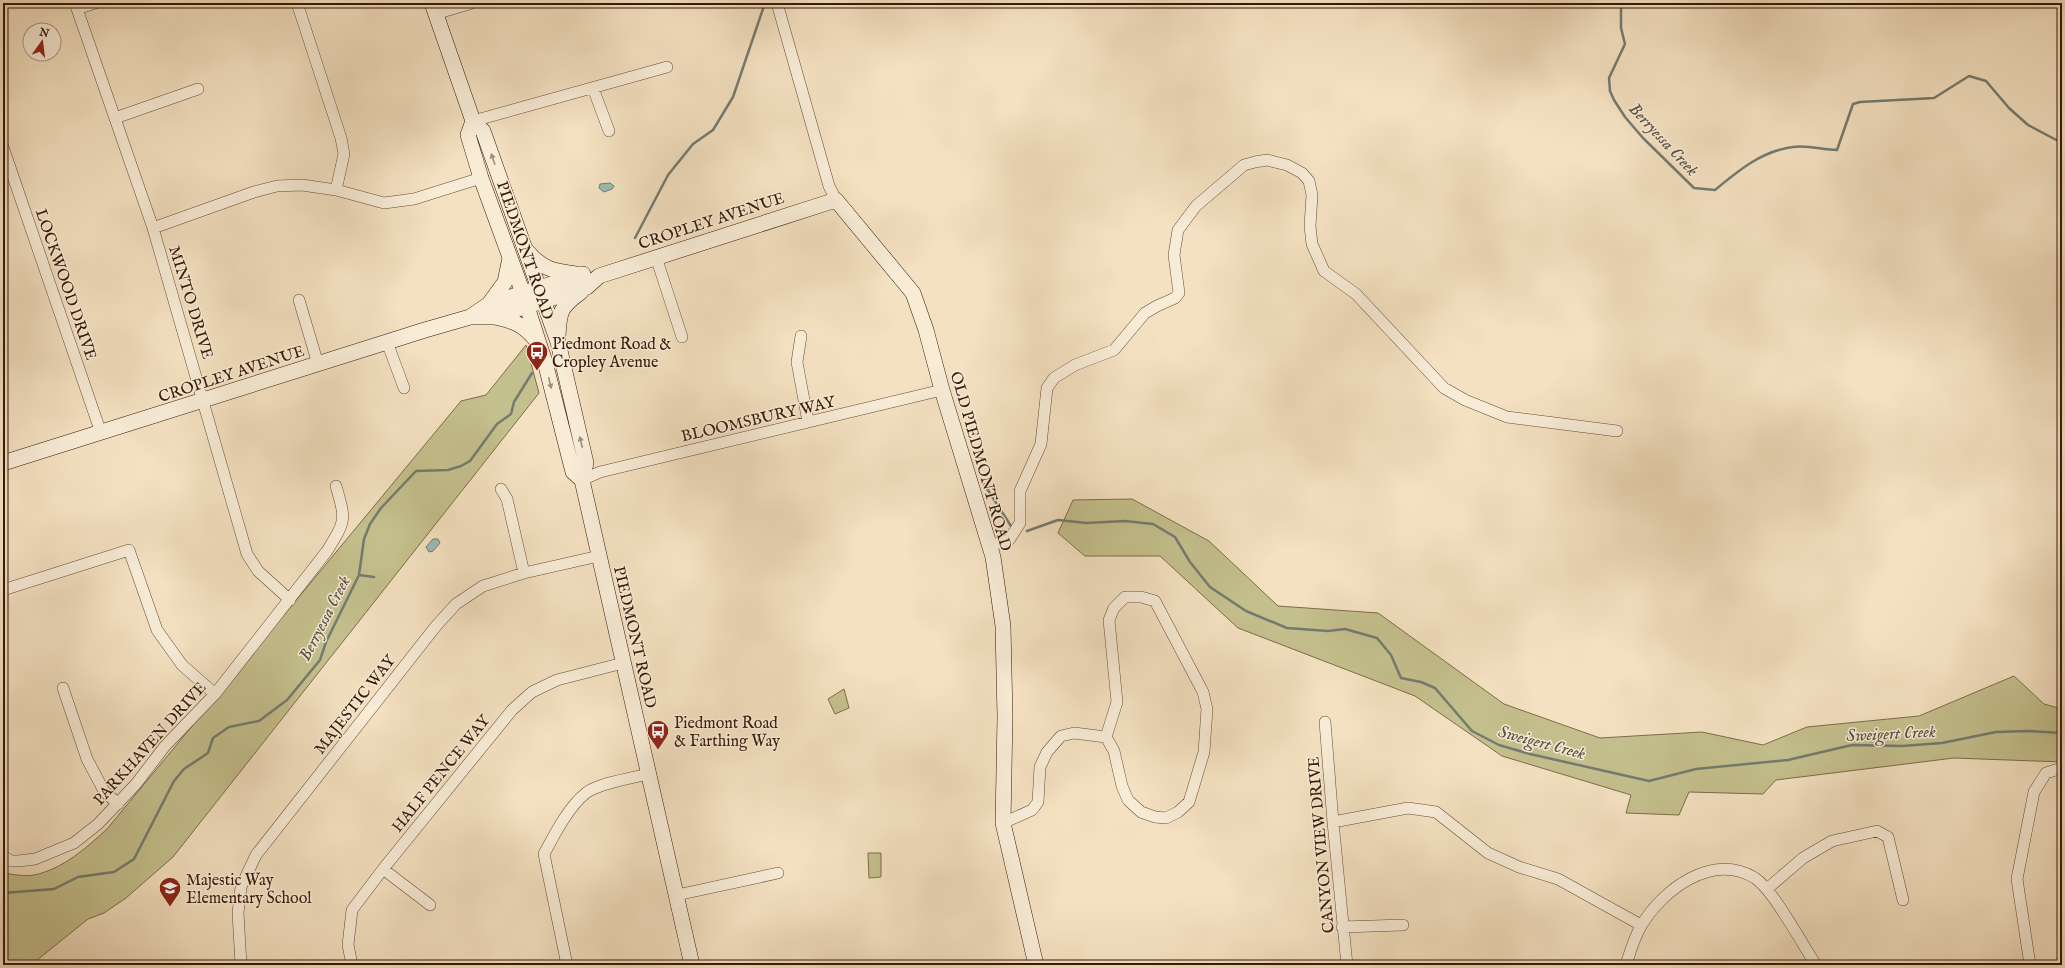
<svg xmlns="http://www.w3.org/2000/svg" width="2065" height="968" font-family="'IM FELL English',serif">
<rect width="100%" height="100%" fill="#f4e1c1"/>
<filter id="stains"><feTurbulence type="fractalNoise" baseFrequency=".005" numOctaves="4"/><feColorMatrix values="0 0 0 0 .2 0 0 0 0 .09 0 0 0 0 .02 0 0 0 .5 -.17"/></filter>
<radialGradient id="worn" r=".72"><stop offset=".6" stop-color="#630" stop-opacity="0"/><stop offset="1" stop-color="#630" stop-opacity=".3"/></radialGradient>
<!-- green -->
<path fill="#c4c08d" stroke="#7e6c4a" d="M526,345L539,393L173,857L126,898L104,913L88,919L31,965H3V873C12,874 25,877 34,875C63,869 86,848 107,829L461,401L486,395Z
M1132,499L1209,541L1278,606L1378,613L1504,704L1600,738L1702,732L1763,745L1807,727L1919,716L2014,676L2044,704L2062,709V762L1954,758L1776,780L1763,794L1689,792L1679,815L1626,813L1631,795L1502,756L1415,696L1238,628L1160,556H1085L1058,533L1073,500Z
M844,689L849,708L835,714L828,699Z
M868,853H881V877L869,878Z"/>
<!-- water -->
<path fill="#9cbdb6" stroke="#747b70" d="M610,183L614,186L612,189L604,192L599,188L600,184Z
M433,539H438L440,543L433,551L429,552L426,547Z"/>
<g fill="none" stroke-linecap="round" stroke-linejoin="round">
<!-- stream -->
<path stroke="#747b70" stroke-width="2.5" d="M1622,3L1621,5V28L1625,44L1609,78L1610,91L1614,100L1625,117L1643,138L1694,188L1715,190C1739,170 1762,151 1793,147C1808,145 1823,150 1837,150L1853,104L1860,102L1934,98L1969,76L1986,81L2009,108L2028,125L2062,143
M635,238L668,175L693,144L713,130L733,97L765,3
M984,484L1011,526
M1027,531L1058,520L1086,523L1125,521L1153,524L1175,537L1190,562L1210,587L1246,611L1287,628L1328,631L1345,629L1377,638L1391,655L1401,678L1421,682L1435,688L1472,731L1499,745L1530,754L1649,781L1696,769L1788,760L1852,745L1902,746L1942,743L1996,732L2028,731L2062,733
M359,575L374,577
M3,893L54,889L78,877L114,872L134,859L174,781L184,769L208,753L213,738L229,727L259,721L287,700L320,660L326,642L359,575L364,539L370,524L381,508L416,471L448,470L461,466L470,461L497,424L511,414L514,402L532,373"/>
<!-- street casing -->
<g stroke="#664a36" stroke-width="12">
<path id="street" d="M75,3L153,228L247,554L258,571L290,600
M297,3L341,138L344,154L336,190
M777,3L829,186L836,200
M77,9L95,3
M435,14L472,3
M593,88L609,131
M115,118L198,89
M473,121L667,67
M3,147L101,433
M153,228L254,192L277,186L302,185L336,190L384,203L414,199L481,178
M656,257L682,337
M299,300L318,364
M801,336L797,362L808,422
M387,342L404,388
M582,480L600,472L942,390
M501,489L507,499L524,573
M989,546L1009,540L1020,523V491L1041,444L1047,388L1054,378L1075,365L1114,350L1145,313L1157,306L1175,298L1179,293L1174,255L1178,230L1196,206L1244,165L1255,162L1267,160L1287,165L1302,173L1309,181L1312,195L1310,226L1312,244L1324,271L1356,294L1444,388L1465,400L1507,417L1617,431
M3,590L129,550L157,630L182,665L215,694
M1125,597H1141L1155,601L1203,692L1207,709L1204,752L1189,802L1178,812L1166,818L1155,817L1141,812L1128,800L1122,786L1114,751L1106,737L1117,702L1109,620L1114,608Z
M63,688L87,759L104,791L118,804
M1325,722L1333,822L1347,965
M1333,822L1408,808L1436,812L1488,853L1519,867L1558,879L1641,925
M1003,823L1032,810L1038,802L1040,767L1047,752L1061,736L1074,733L1106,737
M3,856L11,861H18L35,859L74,843L98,824L136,784L165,746L215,694L327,551C346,520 346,521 336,486
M383,869L430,905
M1767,889L1803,858L1832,841L1877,831L1888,837L1903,900
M677,895L778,873
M1342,927L1403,925
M241,965L238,913L241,887L256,855L436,626L456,604L483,586L524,573L599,556
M352,965L348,945L352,910L383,869L512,710L532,692L557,680L623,663
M567,965L544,854C554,835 569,806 586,793C599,783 632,778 648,774
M1626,965C1630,952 1634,938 1641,926C1663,889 1713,852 1755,878C1774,891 1802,944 1816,965
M2030,965L2017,879L2034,792L2046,773L2062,768"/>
</g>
<!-- secondary casing -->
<g stroke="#371708" stroke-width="16">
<path id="secondary" d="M432,3L473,121L483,131L558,342L586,463L582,480L692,965
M473,121L468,135L481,178L519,282L545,362L573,472L582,480
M527,251C542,269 553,271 576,274
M489,304L505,282L510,258
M470,317L489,304L583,274
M494,317C514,321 523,324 536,340
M558,337C559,312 560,307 581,292
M3,463L425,330L470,317H493L587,287L599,276L836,200L913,293L926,330L942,390L993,557L1003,626L1005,717L1003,823L1036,965"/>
</g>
<!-- street -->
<use href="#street" stroke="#f8ecd7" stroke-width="11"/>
<!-- secondary -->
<use href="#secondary" stroke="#f8ecd7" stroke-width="15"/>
</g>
<!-- one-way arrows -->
<defs><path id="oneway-solid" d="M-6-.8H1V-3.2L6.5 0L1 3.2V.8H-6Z"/></defs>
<g fill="#a18c7a">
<use href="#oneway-solid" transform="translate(493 159) rotate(-109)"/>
<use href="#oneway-solid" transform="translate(550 383) rotate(76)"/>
<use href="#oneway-solid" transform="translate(581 442) rotate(-103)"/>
</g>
<!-- icons -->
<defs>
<g id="bus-pin" transform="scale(1.15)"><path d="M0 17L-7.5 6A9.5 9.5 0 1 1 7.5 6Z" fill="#8f2418" stroke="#f8ecd7"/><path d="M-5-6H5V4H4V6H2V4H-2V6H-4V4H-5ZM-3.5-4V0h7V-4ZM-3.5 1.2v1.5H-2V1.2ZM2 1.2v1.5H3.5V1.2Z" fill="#fff"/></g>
<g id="school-pin" transform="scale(1.15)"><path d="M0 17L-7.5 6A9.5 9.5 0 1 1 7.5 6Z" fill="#8f2418" stroke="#f8ecd7"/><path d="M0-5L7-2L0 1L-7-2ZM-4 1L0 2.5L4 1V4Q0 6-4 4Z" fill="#fff"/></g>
</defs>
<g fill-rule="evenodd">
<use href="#bus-pin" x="537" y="352"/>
<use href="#bus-pin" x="658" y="731"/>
<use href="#school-pin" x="170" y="888"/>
</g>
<g text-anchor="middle" stroke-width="3" stroke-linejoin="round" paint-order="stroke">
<!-- street labels -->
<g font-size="16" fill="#371708" stroke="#f8ecd7">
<text transform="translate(711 220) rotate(-18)" y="6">CROPLEY AVENUE</text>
<text transform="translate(526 250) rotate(71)" y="6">PIEDMONT ROAD</text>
<text transform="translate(67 284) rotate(71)" y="6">LOCKWOOD DRIVE</text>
<text transform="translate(192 302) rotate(73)" y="6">MINTO DRIVE</text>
<text transform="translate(231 373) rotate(-18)" y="6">CROPLEY AVENUE</text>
<text transform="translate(758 418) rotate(-13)" y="6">BLOOMSBURY WAY</text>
<text transform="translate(982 461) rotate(74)" y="6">OLD PIEDMONT ROAD</text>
<text transform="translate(636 637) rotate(77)" y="6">PIEDMONT ROAD</text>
<text transform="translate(354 704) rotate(-52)" y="6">MAJESTIC WAY</text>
<text transform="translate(149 743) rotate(-48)" y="6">PARKHAVEN DRIVE</text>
<text transform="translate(440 773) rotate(-51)" y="6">HALF PENCE WAY</text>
<text transform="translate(1320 845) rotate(-95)" y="6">CANYON VIEW DRIVE</text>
</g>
<!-- poi labels -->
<g font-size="16" fill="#371708" stroke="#f8ecd7" text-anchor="start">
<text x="552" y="349">Piedmont Road &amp;<tspan x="552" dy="18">Cropley Avenue</tspan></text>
<text x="674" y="728">Piedmont Road<tspan x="674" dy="18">&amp; Farthing Way</tspan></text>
<text x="186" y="885">Majestic Way<tspan x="186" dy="18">Elementary School</tspan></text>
</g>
<!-- water labels -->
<g font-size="17" font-style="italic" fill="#5a5145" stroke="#f8ecd7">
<text transform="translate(1664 139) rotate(47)" y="6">Berryessa Creek</text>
<text transform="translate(324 618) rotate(-63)" y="6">Berryessa Creek</text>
<text transform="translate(1891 733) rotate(-3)" y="6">Sweigert Creek</text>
<text transform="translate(1542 742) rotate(15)" y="6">Sweigert Creek</text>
</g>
</g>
<!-- margin -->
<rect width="2065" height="968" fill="none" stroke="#f4e1c1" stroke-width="16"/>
<rect x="4" y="4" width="2057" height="960" fill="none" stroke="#371708" stroke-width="2"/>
<rect x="8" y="8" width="2049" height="952" fill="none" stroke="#371708"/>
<!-- north arrow -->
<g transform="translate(42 42) rotate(14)"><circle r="19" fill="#f8ecd7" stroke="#ab9784"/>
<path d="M0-3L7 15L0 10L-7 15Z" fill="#8f2418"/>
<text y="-6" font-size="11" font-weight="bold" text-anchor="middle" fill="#371708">N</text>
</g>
<rect width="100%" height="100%" filter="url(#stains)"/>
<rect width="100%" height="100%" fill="url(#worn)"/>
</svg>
